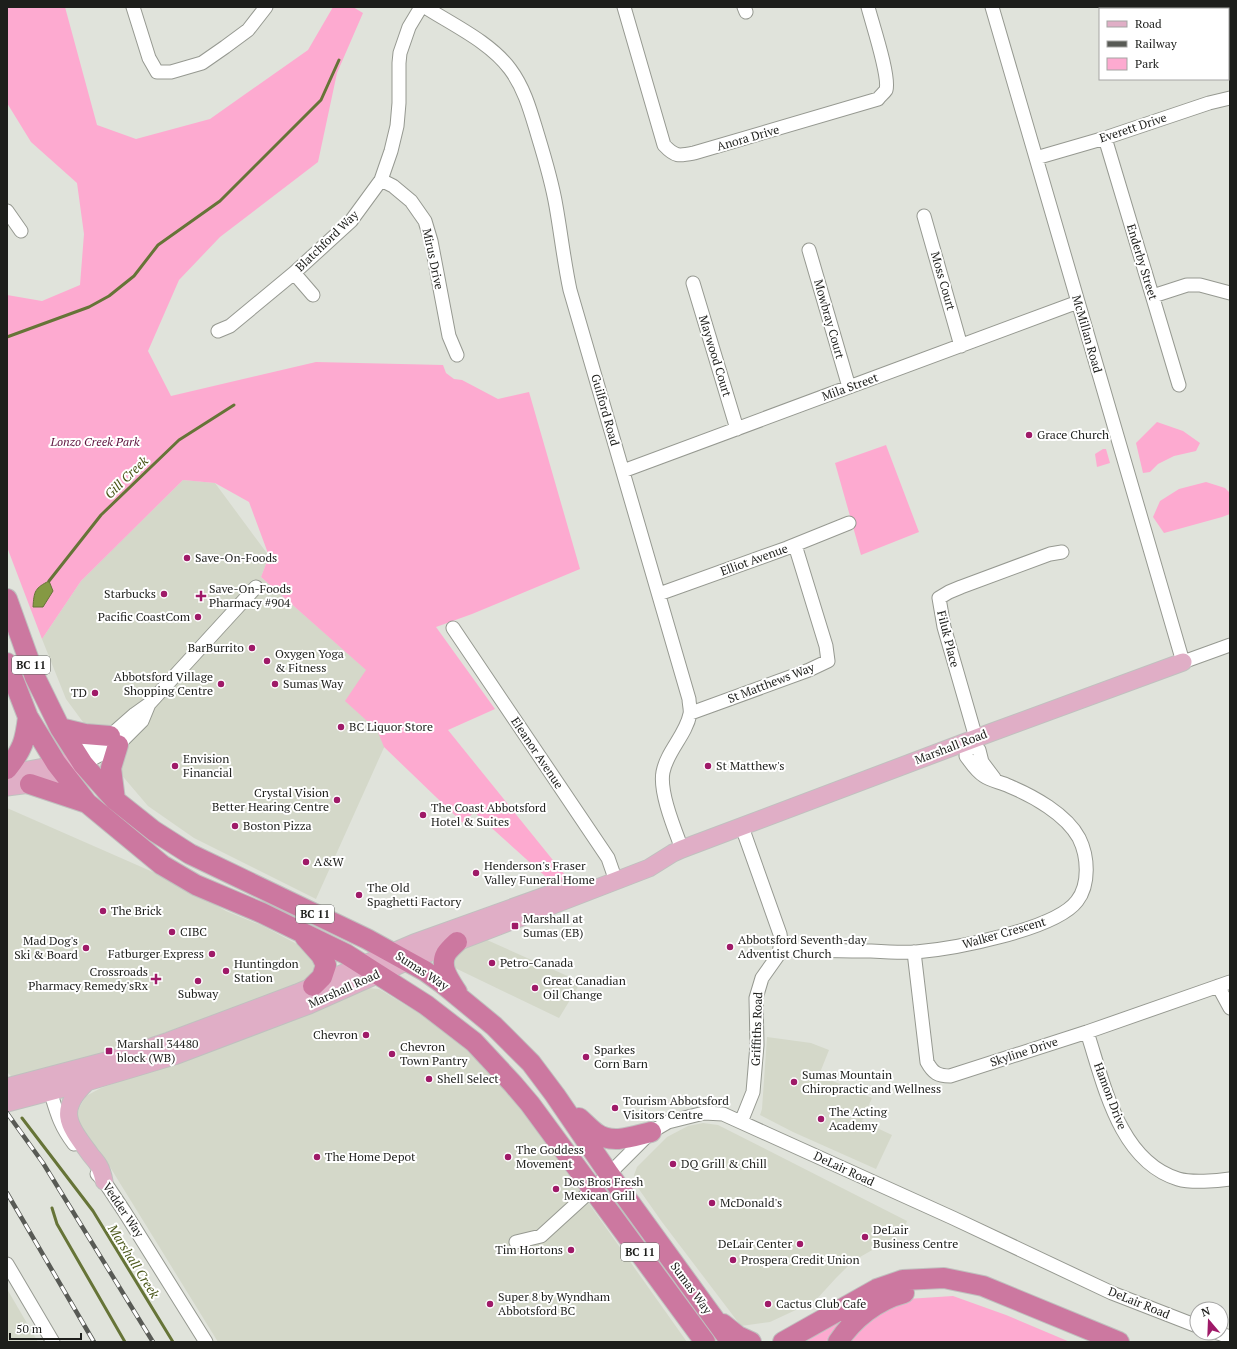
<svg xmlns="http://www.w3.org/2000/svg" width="1237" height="1349" font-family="'PT Serif',serif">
<rect width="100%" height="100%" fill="#e0e3db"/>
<!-- built -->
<path fill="#d4d8c9" d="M183,480L215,483L269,556L261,577L404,703L316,899L194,838L148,806L125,779L66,699L42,639L81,581Z
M7,808L178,883L226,911L263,926L310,951L317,967L314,974L303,981L283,990L136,1043L106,1053L12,1077L7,1072Z
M487,940L581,982L559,1018L453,967L454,957L461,950Z
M368,988L379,989L432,1021L490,1069L529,1119L687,1342H218L110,1167L80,1128L77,1117L79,1108L86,1096L101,1088L297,1019Z
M767,1037L811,1043L829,1050L819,1075L872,1098L862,1121L892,1135L876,1169L793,1132L760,1115L762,1109Z
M703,1123L718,1125L907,1221L902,1233L853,1261L836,1278L815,1301L770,1322L741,1326L662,1222L636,1185L634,1175L637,1167L667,1137L688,1126Z
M7,1289L38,1342H7Z"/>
<!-- green -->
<path fill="#fdaad0" d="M7,7H65L97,125L136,139L210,119L308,50L333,7H353L363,13L337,73L318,162L220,237L179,280L148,351L171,396L316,362L443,365L446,373L454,379L462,380L498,399L529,392L580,569L472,614L436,627L495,709L448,730L569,880L555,885L474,812L463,823L384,747L377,730L345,701L366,670L261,577L269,556L249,502L215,483L183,480L81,581L42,639L7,547V295L42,301L80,285L84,234L77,183L31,142L7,103Z
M1157,422L1183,431L1200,443L1196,451L1174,456L1158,464L1150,472L1143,473L1136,443Z
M886,445L919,532L861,555L835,463Z
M1103,449H1106L1110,463L1097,467L1095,454Z
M1206,482L1225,488L1230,493V514L1222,517L1164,533L1153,517L1160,501L1179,489Z
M953,1296L1006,1315L1070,1342H800L846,1314L907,1299Z"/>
<!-- water -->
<path fill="#859943" stroke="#667437" d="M49,581L53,591L43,607H33C34,591 35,588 49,581Z"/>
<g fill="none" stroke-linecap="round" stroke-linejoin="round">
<!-- stream -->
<path stroke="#667437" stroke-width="3" d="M7,337L89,307L109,296L134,276L158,245L220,201L321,100L339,60
M49,581L101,515L179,440L234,405
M22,1118L93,1211L173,1342
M52,1208L57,1224L125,1342"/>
<!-- minor casing -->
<g stroke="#969991" stroke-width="15">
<path id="minor" d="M133,7L149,58L157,72H171L202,63L225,47L248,30L266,7
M425,7C453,25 490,42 510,69C525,89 531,113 538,136C545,159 552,182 556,206C561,234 564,262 570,290L689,699C689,704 691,710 690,714C686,735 667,751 663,772C659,792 675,830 682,849
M624,7L664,145C675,157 679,156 694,153L878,99C880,96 884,93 886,90C890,76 872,23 868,7
M744,7L746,12
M992,7L1183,662L1230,645
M1105,138L1179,385
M1036,158L1105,138L1209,103L1230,98
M381,180L393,186L411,201L425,221L431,241L449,336L457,355
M7,211L21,231
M924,216L961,346
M809,250L849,387
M294,273L313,295
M693,283L737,429
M1153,296L1187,285H1200L1230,293
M218,331L230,326L294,273L351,221L381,180L391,151L397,126L399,103V63L400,53L409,27L421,7
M623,471L1078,302
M659,594L787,548L849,523
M453,628L608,858L616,881
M691,713L809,670L828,661L826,646L795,545
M976,738L944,627L939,598L949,592L961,587L1050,554L1062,552
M968,741L979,750L982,762L994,778
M77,755L110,736L135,714L149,704L256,587
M83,764L118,745L142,721L149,704
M780,950C810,950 841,951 871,951C886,952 901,953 916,952C952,949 1055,930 1077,901C1090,884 1088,856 1079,838C1066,814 1033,796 1009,786C1001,782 991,781 984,776C976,771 972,764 966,756L968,741
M914,952L927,1062C933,1073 938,1076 950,1076L1087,1032L1230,982
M1218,986L1230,1008
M1087,1032C1104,1084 1119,1161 1178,1179C1191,1183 1217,1181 1230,1179
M48,1084C56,1109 58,1123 74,1144
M741,1122L753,1092L757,1045L756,998L762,978L779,954L781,941L780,934L742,827
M97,1174L104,1181L124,1211L206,1342
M516,1242L541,1236L609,1174L651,1132L668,1122L704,1113L723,1114L953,1218L1112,1293L1197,1326
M7,1264L53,1342
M1218,1333L1230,1337"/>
</g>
<!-- major casing -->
<g stroke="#c0c0bf" stroke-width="19">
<path id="major" d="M7,774L44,767L60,762
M7,787L30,784L74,768
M87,1082C56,1111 69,1125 90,1154C93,1158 97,1162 99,1166C102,1171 103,1176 104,1181
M7,1087L121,1057L169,1041L297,993L414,943L567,888
M7,1103L87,1082L174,1056L309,1005L408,961L649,868L673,853L682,849L987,734L1183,662"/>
</g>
<!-- highway casing -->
<g stroke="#c0c0bf" stroke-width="22">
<path id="highway" d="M7,599L35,677L60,728L83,764L106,790L115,800L154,831L190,854L367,939L425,971L443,984L494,1026L531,1063L555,1095L609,1174L731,1342
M7,663L28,717L56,763L87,803L162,865L196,885L262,913L346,954L426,1005L474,1042L513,1084L530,1104L705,1342
M60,728L85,734L110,736
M7,769C23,749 25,741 28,717
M30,784L87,803
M115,800L111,768L118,745
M305,937L321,955L326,965L322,977L313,986
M457,992C450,981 439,967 446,954C449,949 454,945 457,942
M579,1118C585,1123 590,1129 596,1133C612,1145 634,1136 651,1132
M723,1324L738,1336L751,1342
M783,1342L877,1289L903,1280L944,1278L983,1286L1119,1342
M838,1342C853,1319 877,1300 904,1293"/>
</g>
<!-- minor -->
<use href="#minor" stroke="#fff" stroke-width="13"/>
<!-- major -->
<use href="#major" stroke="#e0aec6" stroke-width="17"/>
<!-- highway -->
<use href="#highway" stroke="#cc78a0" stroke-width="20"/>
<!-- rail casing -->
<g stroke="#585a55" stroke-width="4.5">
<path id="rail" d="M7,1113L43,1163L153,1342
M7,1193L94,1342"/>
</g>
<!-- rail -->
<use href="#rail" stroke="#fff" stroke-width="3" stroke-dasharray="9" stroke-linecap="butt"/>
</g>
<!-- markers -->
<g fill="#9f1a68" stroke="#fff" stroke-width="1.5">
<circle cx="1029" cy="435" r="4"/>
<circle cx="187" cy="558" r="4"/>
<circle cx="164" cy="594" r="4"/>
<path d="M199 590h4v4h4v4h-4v4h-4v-4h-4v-4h4z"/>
<circle cx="198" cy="617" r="4"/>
<circle cx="252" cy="648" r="4"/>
<circle cx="267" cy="661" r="4"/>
<circle cx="221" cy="684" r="4"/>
<circle cx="275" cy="684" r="4"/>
<circle cx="95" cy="693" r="4"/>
<circle cx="341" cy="727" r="4"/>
<circle cx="175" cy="766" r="4"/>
<circle cx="708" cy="766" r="4"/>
<circle cx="337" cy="800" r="4"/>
<circle cx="423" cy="815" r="4"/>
<circle cx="235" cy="826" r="4"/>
<circle cx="306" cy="862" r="4"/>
<circle cx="476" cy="873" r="4"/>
<circle cx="359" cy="895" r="4"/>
<circle cx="103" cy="911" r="4"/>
<rect x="511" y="922" width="8" height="8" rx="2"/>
<circle cx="172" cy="932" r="4"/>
<circle cx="730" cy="947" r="4"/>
<circle cx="86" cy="948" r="4"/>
<circle cx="212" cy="954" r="4"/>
<circle cx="492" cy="963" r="4"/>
<circle cx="226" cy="971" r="4"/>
<path d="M154 973h4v4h4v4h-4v4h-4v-4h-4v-4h4z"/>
<circle cx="198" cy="981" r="4"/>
<circle cx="535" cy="988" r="4"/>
<circle cx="366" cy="1035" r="4"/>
<rect x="105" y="1047" width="8" height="8" rx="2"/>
<circle cx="392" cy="1054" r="4"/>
<circle cx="586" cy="1057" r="4"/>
<circle cx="429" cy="1079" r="4"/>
<circle cx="794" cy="1082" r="4"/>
<circle cx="615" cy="1108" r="4"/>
<circle cx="821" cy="1119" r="4"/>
<circle cx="317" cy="1157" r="4"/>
<circle cx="508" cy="1157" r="4"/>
<circle cx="673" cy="1164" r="4"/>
<circle cx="556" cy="1189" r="4"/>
<circle cx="712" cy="1203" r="4"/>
<circle cx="865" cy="1237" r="4"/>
<circle cx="800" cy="1244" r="4"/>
<circle cx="571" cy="1250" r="4"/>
<circle cx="733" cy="1260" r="4"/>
<circle cx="490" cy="1304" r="4"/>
<circle cx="768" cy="1304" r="4"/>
</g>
<g text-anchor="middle" stroke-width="4" stroke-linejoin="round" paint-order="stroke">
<!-- shield labels -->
<g fill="#fff" stroke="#61625f" stroke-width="1">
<rect x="12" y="656" width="38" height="18" rx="3"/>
<rect x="296" y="905" width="38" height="18" rx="3"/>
<rect x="621" y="1243" width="38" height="18" rx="3"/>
</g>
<g font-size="11" font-weight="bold" fill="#1d1e1b">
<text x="31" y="669">BC 11</text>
<text x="315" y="918">BC 11</text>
<text x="640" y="1256">BC 11</text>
</g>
<!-- street labels -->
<g font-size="12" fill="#1d1e1b" stroke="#fff">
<text transform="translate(1133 128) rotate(-18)" y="4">Everett Drive</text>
<text transform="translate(748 138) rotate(-16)" y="4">Anora Drive</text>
<text transform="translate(327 241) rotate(-44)" y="4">Blatchford Way</text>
<text transform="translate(433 259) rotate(78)" y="4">Mirus Drive</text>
<text transform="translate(1142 262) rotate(73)" y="4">Enderby Street</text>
<text transform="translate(943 281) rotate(74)" y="4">Moss Court</text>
<text transform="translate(829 319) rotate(74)" y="4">Mowbray Court</text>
<text transform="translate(1087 334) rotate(74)" y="4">McMillan Road</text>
<text transform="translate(715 356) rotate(73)" y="4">Maywood Court</text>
<text transform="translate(850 387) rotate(-20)" y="4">Mila Street</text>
<text transform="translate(605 410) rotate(74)" y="4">Guilford Road</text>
<text transform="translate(754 560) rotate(-20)" y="4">Elliot Avenue</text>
<text transform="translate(948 639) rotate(76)" y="4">Filuk Place</text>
<text transform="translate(771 683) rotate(-21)" y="4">St Matthews Way</text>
<text transform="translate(951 747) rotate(-21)" y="4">Marshall Road</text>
<text transform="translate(537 753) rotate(56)" y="4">Eleanor Avenue</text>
<text transform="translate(1004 933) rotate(-16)" y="4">Walker Crescent</text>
<text transform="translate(422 971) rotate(33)" y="4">Sumas Way</text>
<text transform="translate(344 989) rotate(-24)" y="4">Marshall Road</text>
<text transform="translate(757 1029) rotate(-88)" y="4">Griffiths Road</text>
<text transform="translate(1024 1052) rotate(-18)" y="4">Skyline Drive</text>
<text transform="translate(1110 1096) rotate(69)" y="4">Hamon Drive</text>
<text transform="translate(844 1169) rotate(25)" y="4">DeLair Road</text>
<text transform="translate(123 1210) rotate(56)" y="4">Vedder Way</text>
<text transform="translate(691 1288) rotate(54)" y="4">Sumas Way</text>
<text transform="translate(1139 1303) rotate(22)" y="4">DeLair Road</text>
</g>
<!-- poi labels -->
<g font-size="12" fill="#1d1e1b" stroke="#fff" text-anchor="start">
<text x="1037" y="439">Grace Church</text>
<text x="195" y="562">Save-On-Foods</text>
<text x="209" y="593">Save-On-Foods<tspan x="209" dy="14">Pharmacy #904</tspan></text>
<text x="156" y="598" text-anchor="end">Starbucks</text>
<text x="190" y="621" text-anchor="end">Pacific CoastCom</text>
<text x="244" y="652" text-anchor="end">BarBurrito</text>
<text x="275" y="658">Oxygen Yoga<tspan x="275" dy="14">&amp; Fitness</tspan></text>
<text x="213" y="681" text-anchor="end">Abbotsford Village<tspan x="213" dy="14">Shopping Centre</tspan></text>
<text x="283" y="688">Sumas Way</text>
<text x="87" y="697" text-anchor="end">TD</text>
<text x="349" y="731">BC Liquor Store</text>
<text x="183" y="763">Envision<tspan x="183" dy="14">Financial</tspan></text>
<text x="716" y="770">St Matthew's</text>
<text x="329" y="797" text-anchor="end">Crystal Vision<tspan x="329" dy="14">Better Hearing Centre</tspan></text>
<text x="431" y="812">The Coast Abbotsford<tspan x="431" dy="14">Hotel &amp; Suites</tspan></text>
<text x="243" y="830">Boston Pizza</text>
<text x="314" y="866">A&amp;W</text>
<text x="484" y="870">Henderson's Fraser<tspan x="484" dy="14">Valley Funeral Home</tspan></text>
<text x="367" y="892">The Old<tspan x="367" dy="14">Spaghetti Factory</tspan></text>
<text x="111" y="915">The Brick</text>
<text x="523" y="923">Marshall at<tspan x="523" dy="14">Sumas (EB)</tspan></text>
<text x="180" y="936">CIBC</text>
<text x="738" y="944">Abbotsford Seventh-day<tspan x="738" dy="14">Adventist Church</tspan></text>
<text x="78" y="945" text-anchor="end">Mad Dog's<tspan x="78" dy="14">Ski &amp; Board</tspan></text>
<text x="204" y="958" text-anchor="end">Fatburger Express</text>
<text x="500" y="967">Petro-Canada</text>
<text x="234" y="968">Huntingdon<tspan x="234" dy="14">Station</tspan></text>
<text x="148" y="976" text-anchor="end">Crossroads<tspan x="148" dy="14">Pharmacy Remedy'sRx</tspan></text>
<text x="543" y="985">Great Canadian<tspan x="543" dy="14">Oil Change</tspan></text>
<text x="198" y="998" text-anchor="middle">Subway</text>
<text x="358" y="1039" text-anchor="end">Chevron</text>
<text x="117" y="1048">Marshall 34480<tspan x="117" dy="14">block (WB)</tspan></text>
<text x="400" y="1051">Chevron<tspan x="400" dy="14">Town Pantry</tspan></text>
<text x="594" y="1054">Sparkes<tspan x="594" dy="14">Corn Barn</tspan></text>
<text x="802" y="1079">Sumas Mountain<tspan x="802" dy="14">Chiropractic and Wellness</tspan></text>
<text x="437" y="1083">Shell Select</text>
<text x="623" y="1105">Tourism Abbotsford<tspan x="623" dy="14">Visitors Centre</tspan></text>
<text x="829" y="1116">The Acting<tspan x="829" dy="14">Academy</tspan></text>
<text x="516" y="1154">The Goddess<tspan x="516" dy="14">Movement</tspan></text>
<text x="325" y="1161">The Home Depot</text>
<text x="681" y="1168">DQ Grill &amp; Chill</text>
<text x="564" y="1186">Dos Bros Fresh<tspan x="564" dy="14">Mexican Grill</tspan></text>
<text x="720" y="1207">McDonald's</text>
<text x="873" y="1234">DeLair<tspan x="873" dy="14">Business Centre</tspan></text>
<text x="792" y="1248" text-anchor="end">DeLair Center</text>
<text x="563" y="1254" text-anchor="end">Tim Hortons</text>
<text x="741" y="1264">Prospera Credit Union</text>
<text x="498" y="1301">Super 8 by Wyndham<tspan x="498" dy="14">Abbotsford BC</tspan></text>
<text x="776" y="1308">Cactus Club Cafe</text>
</g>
<!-- park labels -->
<g font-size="12" font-style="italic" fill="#5e133d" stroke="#fff">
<text x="95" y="446">Lonzo Creek Park</text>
</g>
<!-- water labels -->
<g font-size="13" font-style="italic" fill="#4a5719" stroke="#fff">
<text transform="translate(126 477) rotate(-44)" y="5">Gill Creek</text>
<text transform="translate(134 1261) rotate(58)" y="5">Marshall Creek</text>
</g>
</g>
<!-- border -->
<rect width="1237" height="1349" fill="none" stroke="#1d1e1b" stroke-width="16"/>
<!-- legend -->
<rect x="1099" y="8" width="130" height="72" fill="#ffffff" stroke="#a5a5a4"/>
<rect x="1107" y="21" width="20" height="6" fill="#e0aec6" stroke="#a5a5a4"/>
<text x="1135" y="28" font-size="12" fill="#1d1e1b">Road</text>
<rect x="1107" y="41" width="20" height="6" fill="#585a55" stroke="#a5a5a4"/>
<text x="1135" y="48" font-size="12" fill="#1d1e1b">Railway</text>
<rect x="1107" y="58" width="20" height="12" fill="#fdaad0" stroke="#a5a5a4"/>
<text x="1135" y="68" font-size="12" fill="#1d1e1b">Park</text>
<!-- north arrow -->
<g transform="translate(1209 1321) rotate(341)"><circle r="19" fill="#ffffff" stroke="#a5a5a4"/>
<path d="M0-3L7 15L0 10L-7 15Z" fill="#9f1a68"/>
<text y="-6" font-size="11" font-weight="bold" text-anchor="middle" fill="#1d1e1b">N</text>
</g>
<!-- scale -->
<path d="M10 1333v6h71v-6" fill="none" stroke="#1d1e1b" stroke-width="2"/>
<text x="16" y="1333" font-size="12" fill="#1d1e1b" stroke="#ffffff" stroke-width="3" paint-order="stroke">50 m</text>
</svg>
